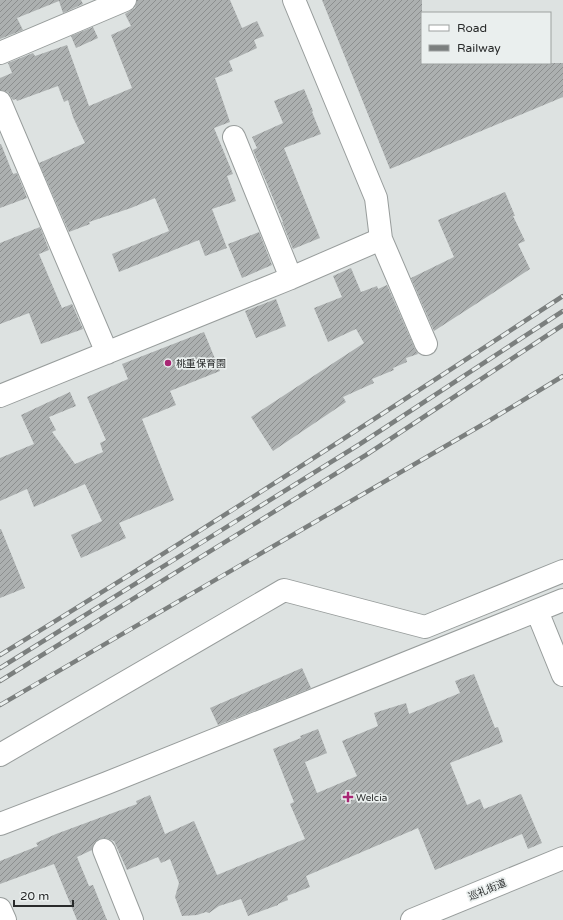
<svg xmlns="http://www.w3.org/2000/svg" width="563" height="920" font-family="'Varela Round','Noto Sans JP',sans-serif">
<defs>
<pattern id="building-hatch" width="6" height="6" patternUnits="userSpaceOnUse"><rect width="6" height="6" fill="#acb0b0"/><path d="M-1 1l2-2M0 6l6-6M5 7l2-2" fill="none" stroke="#8c8f8f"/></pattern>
</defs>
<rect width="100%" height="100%" fill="#dde2e1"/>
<!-- building -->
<path fill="url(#building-hatch)" d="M0,0H81L83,4L63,13L59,1L17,18L23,30L0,39Z
M137,0H230L242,28L257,21L264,36L254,40L257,48L229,61L233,71L215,78L230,122L214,128L233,174L227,176L236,201L212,209L227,248L205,256L199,240L119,272L112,254L169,231L155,198L131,208L89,222L90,224L69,232L39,163L85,143L73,117L68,100L64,102L58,86L17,101L16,99L13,100L8,92L0,90V78L12,73L8,63L33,53L35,56L67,45L89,106L132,88L111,35L131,26L125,14L135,8Z
M322,0H422V63H563V97L390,169Z
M93,27L98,38L76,48L71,36Z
M304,89L313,111L312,112L321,134L284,148L320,238L293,249L282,222H283L253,150L257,148L252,137L283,123L274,101Z
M0,144H1L13,174L17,173L27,198L0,208Z
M505,192L515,216H513L525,241L518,244L530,269L434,331L411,278L454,257L438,220Z
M40,227L49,250L39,254L62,308L72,304L83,329L41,344L29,313L0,324V243Z
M259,232L272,265L242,278L228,244Z
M351,268L361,292L377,286L378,289L387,285L415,349L418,354L406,358L407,362L393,368L394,370L372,379L374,383L343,397L346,402L273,451L251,417L364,343L356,329L328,342L314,308L342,297L333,276Z
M276,299L286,326L256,338L245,311Z
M204,332L220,371L170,391L176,405L142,419L174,500L119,523L126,538L81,558L71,535L102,521L85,484L34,507L27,489L0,501V458L34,444L21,415L70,392L76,406L49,417L56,430L52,432L75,464L103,452L100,443L106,440L87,397L128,379L122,364Z
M0,529H1L25,588L0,598Z
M302,668L311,688L218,725L210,708Z
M474,674L495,728L498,727L503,742L450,763L467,805L480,799L484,809L521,794L542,843L528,849L522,834L435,870L418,828L306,876L310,887L287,896L288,900L278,904V905L248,916L241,899L219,906L209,913L206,912L197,915L182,916L175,897L179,883L170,859L161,863L158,857L127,870L114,841L105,838L99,839L94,843L92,850L77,857L89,886L93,885L107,920H77L54,864L0,884V861L38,846L36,843L56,834L137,804L136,801L150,795L165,834L194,821L217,875L305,839L290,804L294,802L273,749L301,738L300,736L318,729L327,753L305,762L317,793L357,776L342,741L378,726L374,713L406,703L409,714L460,693L455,681Z"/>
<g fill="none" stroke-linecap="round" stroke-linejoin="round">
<!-- minor casing -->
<g stroke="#989d9c" stroke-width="24">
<path id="minor" d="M0,53L125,0
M0,102L107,353
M234,137L291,278
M381,239L426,344
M0,396L291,278L381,239L376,198L294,0
M537,611L563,675
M0,755L284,590L425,627L563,571
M0,824L107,783L563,600
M104,850L132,920
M0,909L5,920
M412,920L563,858"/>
</g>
<!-- minor -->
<use href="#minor" stroke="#fff" stroke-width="22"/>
<!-- rail casing -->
<g stroke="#7b7f7e" stroke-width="4.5">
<path id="rail" d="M0,655C190,539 377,418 563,296
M0,668L360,444L563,311
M0,681L366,455L563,325
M0,705L487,422L563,376"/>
</g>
<!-- rail -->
<use href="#rail" stroke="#eaefee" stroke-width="3" stroke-dasharray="9" stroke-linecap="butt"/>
</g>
<!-- markers -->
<g fill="#a82674" stroke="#eaefee" stroke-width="1.5">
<circle cx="168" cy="363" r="4"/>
<path d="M346 791h4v4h4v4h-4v4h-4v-4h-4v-4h4z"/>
</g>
<g text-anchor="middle" stroke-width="3.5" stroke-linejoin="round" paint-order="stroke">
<!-- poi labels -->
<g font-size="10" fill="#292b2b" stroke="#eaefee" text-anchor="start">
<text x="176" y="367">桃重保育園</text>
<text x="356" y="801">Welcia</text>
</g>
<!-- street labels -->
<g font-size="10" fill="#292b2b" stroke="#eaefee">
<text transform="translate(487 889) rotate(-22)" y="4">巡礼街道</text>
</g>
</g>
<!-- legend -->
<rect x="421" y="12" width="130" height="52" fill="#eaefee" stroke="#9da1a0"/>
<rect x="429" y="25" width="20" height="6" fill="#ffffff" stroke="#9da1a0"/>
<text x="457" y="32" font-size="12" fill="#292b2b">Road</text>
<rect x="429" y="45" width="20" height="6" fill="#7b7f7e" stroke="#9da1a0"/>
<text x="457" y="52" font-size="12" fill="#292b2b">Railway</text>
<!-- scale -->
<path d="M14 900v6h59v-6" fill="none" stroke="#292b2b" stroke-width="2"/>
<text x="20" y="900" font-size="12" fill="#292b2b" stroke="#eaefee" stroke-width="3" paint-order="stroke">20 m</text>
</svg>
